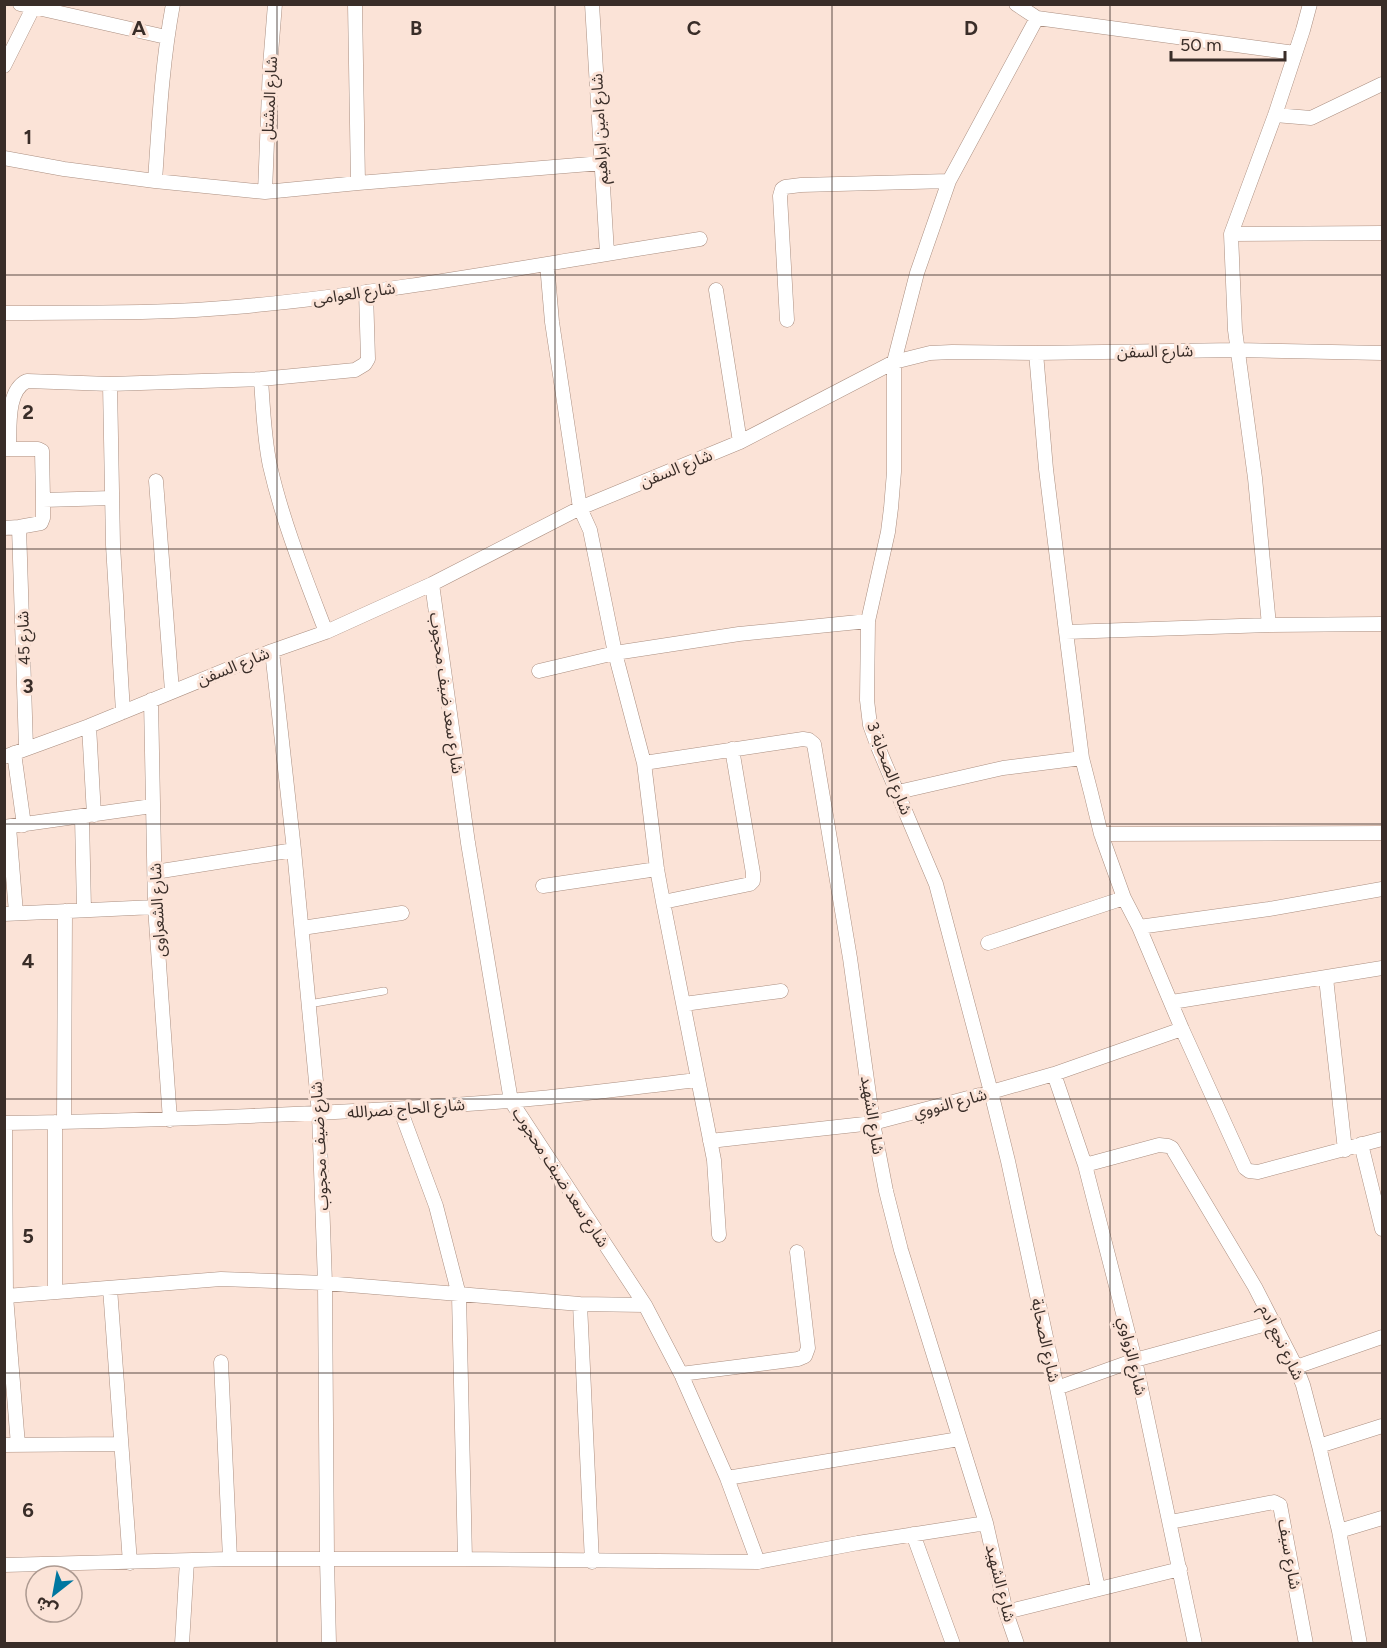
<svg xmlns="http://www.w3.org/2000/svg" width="1387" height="1648" font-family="Figtree,'Noto Sans Arabic',sans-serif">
<rect width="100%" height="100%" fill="#fbe3d7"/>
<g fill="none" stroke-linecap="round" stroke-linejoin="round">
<!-- service casing -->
<g stroke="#ab8f81" stroke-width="8">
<path id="service" d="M309,1004L384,991"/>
</g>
<!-- minor casing -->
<g stroke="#ab8f81" stroke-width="15">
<path id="minor" d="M20,4L166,37
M355,4L358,183
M592,4L607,253
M1016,4L1037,18L1295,53
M1037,18L949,181L917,273L894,362V472L891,508L888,532L868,621L867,700L870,725L878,747L936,884L991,1092L1008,1161L1057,1388L1098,1589
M4,66L35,4
M1275,115L1311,118L1382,84
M4,158L64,169L155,181L265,192L358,183L602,163
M155,181C159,122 162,63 173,4
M265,192L270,66L275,4
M1231,234L1382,233
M547,264L552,322L580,508L590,530L615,653L644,763L657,869L663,902L714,1160L719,1235
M716,290L740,442
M4,313C82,312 160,314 236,307C392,293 546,263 700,239
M787,320L780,196L782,189L785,187L801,185L949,181
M1036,353L1046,469L1066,632L1082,758L1091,793L1101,834L1124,898L1139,927L1182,1029L1245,1168L1249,1171L1258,1172L1382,1139
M261,379C263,408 264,438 270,466C283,523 305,577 326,632
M110,384L113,545L123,712
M4,449H38L42,451L43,500L112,498
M9,449C10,429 6,390 27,381L110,384L261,379L355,370L365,364L368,359L366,292
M156,481L172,691
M19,527L26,748
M4,528L19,527L41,523L43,518V500
M432,584L468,843L511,1101L645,1305L681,1374L727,1478L758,1562
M1269,625L1255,478L1235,330L1231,234L1275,115L1303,30L1310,4
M1066,632L1269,625L1382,624
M272,651L294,850L319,1113L325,1283L327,1559L329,1644
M539,671L615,653L739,634L868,621
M151,700L155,907L170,1120
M89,726L94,815
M14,753L24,825
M4,757L89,726L272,651L326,632L432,584L580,508L740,442L894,362L930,353L952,352L1036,353L1237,350L1382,353
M644,763L803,739L809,740L814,744L850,958L873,1123L886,1191L901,1250L986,1523L1006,1612L1017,1644
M898,792L1003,768L1082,758
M82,817L84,910
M4,827L152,806
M9,827L16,913
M1101,834L1382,833
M155,872L294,850
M543,886L657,869
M663,902L750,884L753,881V873L732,749
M4,914L155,907
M1139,927L1269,909L1382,889
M302,928L402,913
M988,943L1124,898
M1326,978L1345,1150
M1172,1002L1382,968
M684,1004L781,991
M1054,1074L1085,1165L1135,1360L1195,1644
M400,1109L436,1206L459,1295L465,1559
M64,1122L65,911
M4,1123C173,1120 341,1114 508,1101C572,1096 635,1087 698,1080
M5,1123L6,1296L18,1445
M710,1141L873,1123L991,1092L1054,1074L1182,1029
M1361,1144L1382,1229
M1085,1165L1159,1145L1168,1146L1172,1148L1255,1287L1296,1367L1303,1385L1319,1446L1339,1531L1360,1644
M110,1288L130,1563
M55,1292V1122
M6,1296L221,1279L325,1283L580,1304L645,1305
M580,1304L592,1562
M221,1362L230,1559
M1296,1367L1382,1337
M681,1374L798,1359L805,1356L808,1348L797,1252
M1057,1388L1135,1360L1274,1322
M4,1445L121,1444
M1319,1446L1382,1426
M727,1478L959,1439
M1170,1522L1274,1502L1280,1505L1306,1644
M1339,1531L1382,1518
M913,1534L953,1644
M4,1565L230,1559H465L758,1562L858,1543L986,1523
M1006,1612L1180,1569
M182,1644L187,1561"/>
</g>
<!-- service -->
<use href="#service" stroke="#fff" stroke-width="7"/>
<!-- minor -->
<use href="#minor" stroke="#fff" stroke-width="14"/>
</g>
<!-- grid -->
<path fill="none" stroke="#392d28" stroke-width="1.5" stroke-opacity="0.55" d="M277,4V1644M555,4V1644M832,4V1644M1110,4V1644M4,275H1382M4,549H1382M4,824H1382M4,1099H1382M4,1373H1382"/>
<g text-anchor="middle" stroke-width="6" stroke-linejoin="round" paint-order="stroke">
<!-- street labels -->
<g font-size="16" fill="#392d28" stroke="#fbe3d7">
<text transform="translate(269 98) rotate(-87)" y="6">شارع المشتل</text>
<text transform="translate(599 129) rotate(-93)" y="6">شارع امين ابراهيم</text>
<text transform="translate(354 293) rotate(-8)" y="6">شارع العوامى</text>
<text transform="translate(1155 351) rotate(-1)" y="6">شارع السفن</text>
<text transform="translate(676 468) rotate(-22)" y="6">شارع السفن</text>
<text transform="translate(23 638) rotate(-92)" y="6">شارع 45</text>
<text transform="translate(233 666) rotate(-22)" y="6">شارع السفن</text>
<text transform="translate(447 693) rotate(82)" y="6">شارع سعد ضيف محجوب</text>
<text transform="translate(890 768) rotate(69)" y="6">شارع الصحابة 3</text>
<text transform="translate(157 910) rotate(-93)" y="6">شارع الشعراوى</text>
<text transform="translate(950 1103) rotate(-15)" y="6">شارع النووي</text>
<text transform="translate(406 1108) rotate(-4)" y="6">شارع الحاج نصرالله</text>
<text transform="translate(873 1115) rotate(81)" y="6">شارع الشهيد</text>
<text transform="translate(319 1146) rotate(-93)" y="6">شارع ضيف محجوب</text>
<text transform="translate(561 1177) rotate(57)" y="6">شارع سعد ضيف محجوب</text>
<text transform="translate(1046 1340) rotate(78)" y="6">شارع الصحابة</text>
<text transform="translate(1282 1342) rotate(64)" y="6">شارع نجع ادم</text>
<text transform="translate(1133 1356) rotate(77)" y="6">شارع الزواوي</text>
<text transform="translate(1290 1554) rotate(80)" y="6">شارع سيف</text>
<text transform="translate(1001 1583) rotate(76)" y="6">شارع الشهيد</text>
</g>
</g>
<g font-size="20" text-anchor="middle" font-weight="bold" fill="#392d28" stroke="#fbe3d7" stroke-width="6" stroke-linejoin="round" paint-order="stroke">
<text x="139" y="35">A</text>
<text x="416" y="35">B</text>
<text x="694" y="35">C</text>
<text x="971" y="35">D</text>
<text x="28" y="144">1</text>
<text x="28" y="419">2</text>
<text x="28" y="693">3</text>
<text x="28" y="968">4</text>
<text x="28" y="1243">5</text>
<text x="28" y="1517">6</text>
</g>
<!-- border -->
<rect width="1387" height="1648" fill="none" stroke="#392d28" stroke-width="12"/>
<!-- north arrow -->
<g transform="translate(54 1594) rotate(211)"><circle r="28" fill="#fbe3d7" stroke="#ad9a91" stroke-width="1.5"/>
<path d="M0-4.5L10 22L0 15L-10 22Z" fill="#0077a0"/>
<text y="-9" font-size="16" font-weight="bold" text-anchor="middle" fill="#392d28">ش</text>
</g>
<!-- scale -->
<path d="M1171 51v9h114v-9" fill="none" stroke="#392d28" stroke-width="3"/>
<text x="1180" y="51" font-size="18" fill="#392d28" stroke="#fbe3d7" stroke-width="4.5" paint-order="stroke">50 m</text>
</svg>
